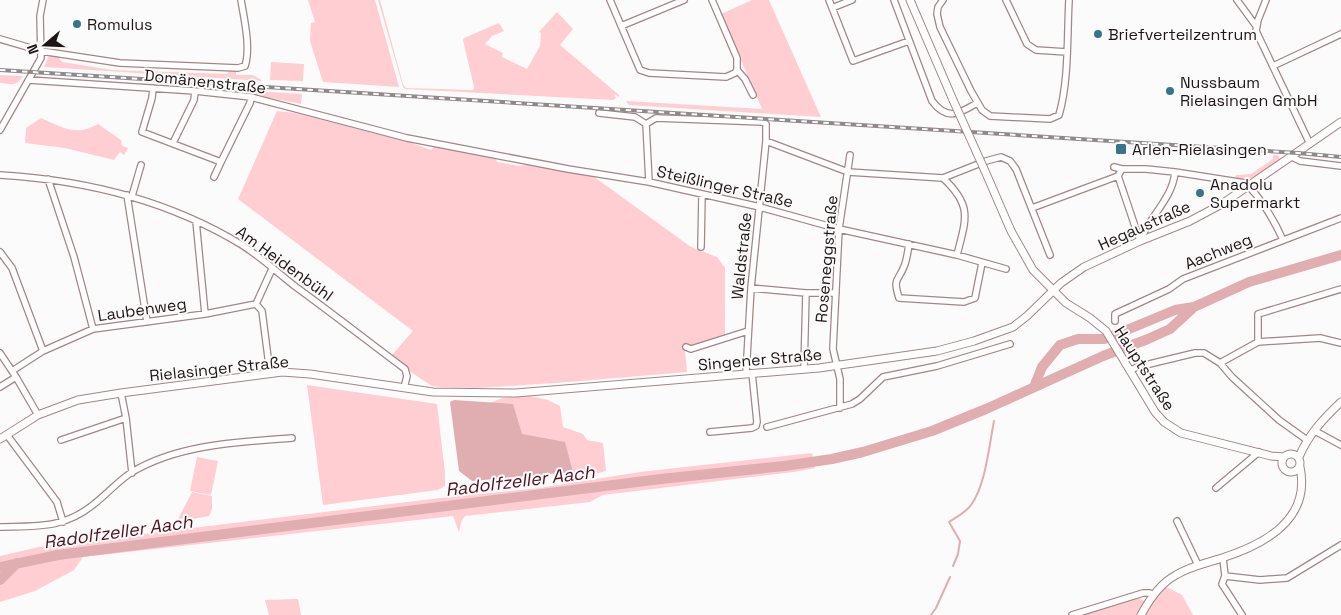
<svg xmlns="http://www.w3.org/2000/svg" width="1341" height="615" font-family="'Space Grotesk',sans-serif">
<rect width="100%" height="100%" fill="#fbfbfb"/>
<!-- green -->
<path fill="#feced2" d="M308,0H375L399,87L323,82L310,41L311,23L315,22Z
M378,0H380L403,84L406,88L473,90L474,87L463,40L464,38L499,23L504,31L492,36L485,44L503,53L502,57L527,69L540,46L541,33L539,32L557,12L573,29L560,45L619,95V97L614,94L616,98L613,100L405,89L403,87Z
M752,0H769L821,117L629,105L626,101L762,109L721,14Z
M49,55H57L62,62L112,70L227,74L229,71H236V75H253L263,81L44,67Z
M271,62L304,64L303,81L270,80Z
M0,75L23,76C16,87 12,84 0,83Z
M38,77L302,94L301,104L240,92L212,89Z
M277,111L295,113L409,142L431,150L434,147L495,157L497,162L519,166L530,164L588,174L597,179L691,247L717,257L725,268V338L685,351L687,372L556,383L477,388L440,387L432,386L421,379L411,372L407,367L391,356L413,331L238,199Z
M41,118C62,127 76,137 98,124L121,140L122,146L128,148L124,155L120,152L114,160L65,148L25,143L26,128Z
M1273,155H1278L1280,159L1253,178L1237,179L1235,176L1237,175L1251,174L1273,159Z
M307,385L437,404L445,473V486L438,490L323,505Z
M530,396L548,400L560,406L563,427L583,434L587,440L603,443L606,471L592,475L576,474L518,436L490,403L502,398Z
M812,453L815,468L794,472L603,495L590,502L465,516L461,522L459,532L453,516L83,557L74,570L35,591L0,602V556L39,547L119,537L440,498L539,488L640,472Z
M197,457L218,461L211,495L190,491Z
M192,492L212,496V509L209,516L193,519H178Z
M1162,585L1182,595L1193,615H1088L1085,611L1135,596L1148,603Z
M298,599L301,615H269L265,600Z"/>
<!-- water -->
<path fill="#e0adb1" d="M454,400L513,404L522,434L565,442L573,472L472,481L459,471L450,402Z"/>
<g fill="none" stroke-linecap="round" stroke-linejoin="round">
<!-- stream -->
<path stroke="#e0adb1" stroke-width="2" d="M953,566L958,554L960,541L949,522C957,517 966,512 971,505C986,484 989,446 994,421
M931,615L936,608L950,577"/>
<!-- river -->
<path stroke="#e0adb1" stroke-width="10" d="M1034,387L1042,367L1060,345L1078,339H1105L1175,310L1194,307
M0,567L58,555L661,479L784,466L832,459L863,452L932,431L986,409L1103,356L1148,339L1170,329L1194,307L1249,282L1341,255
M0,580L17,563"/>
<!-- minor casing -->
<g stroke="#a38587" stroke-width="8">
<path id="minor" d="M610,0L640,70L649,73L726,77L735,73L737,70
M712,0L737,58V70L745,79L753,95
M829,0L853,61L909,41
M894,0L932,101C947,121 959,114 977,103
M943,0L938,7L937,14L940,27L971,91L982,110L990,116L1050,119L1059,115C1069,81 1067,36 1069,0
M1006,0L1027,44L1036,50L1067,52
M1237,0L1256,26
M1266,0L1258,20L1256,31L1310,144
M832,8L852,0
M621,26L684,0
M0,39L41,51L120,63L238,68L245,66C251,48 244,18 241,0
M1273,66L1341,34
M29,80L195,91L251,97L407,138L568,169L649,182L760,207L839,229L957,255L1006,269
M153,88L152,98L142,132L221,162L250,103L251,97
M599,113L635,117L646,124
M0,130L41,58L40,16L43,0
M766,141L848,172L943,178L986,161L1001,157L1010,161L1016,169L1050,255
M173,143L194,100L195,91
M1292,157L1300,161L1341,166
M1114,167L1122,169H1146L1175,172L1245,183C1260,196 1275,222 1283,240
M0,175C85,180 168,200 242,245C261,257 278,273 296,287C333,314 369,342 405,369L407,376L404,388
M1118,176L1140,241
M214,177L221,162
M943,178C973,206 966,219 957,255
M48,179L74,257L93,329
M649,182L646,124L656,118L763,122L766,124V141L751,288L746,374
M127,195L147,322
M132,196L141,165
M1032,208L1118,176L1122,169
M196,221L205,314
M1140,241C1149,217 1173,198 1175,172
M909,244C908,251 907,258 905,264C899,282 892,276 899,298L964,302L975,298L982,263
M701,247L702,194
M0,252L12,268L43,351
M751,288L806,293H836
M1115,321V314L1169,289L1183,279L1341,218
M1258,342V314L1341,289
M686,347L691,349L748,331
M0,353L16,377L38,415
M1220,363L1258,342L1320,338L1341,343
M804,369L806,293
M1131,370L1137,367L1195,353H1204L1220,363L1232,377L1279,420L1307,440
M12,371L43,351L93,329L205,314L256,304
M270,373L262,311L256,304L272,269
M0,387L16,377
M121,393L126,418L132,473
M840,408V379L833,349L839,229L850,155
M767,427L852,404L860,399L883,377L937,366L1010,344
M1315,431L1341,445
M710,432L752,428L756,426L757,422L752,373
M7,435L57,502L63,522
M61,440L126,418
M1216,488L1259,452
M1177,521L1198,565
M0,527C36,526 64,529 94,504C107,494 118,481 132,472C179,444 239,442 292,438
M1223,558L1225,576L1222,584L1242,615
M1225,576L1260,580L1287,578L1341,545
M1072,615L1143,593H1150L1154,595"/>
</g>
<!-- major casing -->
<g stroke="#a38587" stroke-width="9">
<path id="major" d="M910,0L953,100
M985,171L1011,231L1033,270L1066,303L1090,318L1106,331L1155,412L1164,422L1181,433L1271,456L1284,457
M0,439L38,415L78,400L121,393L282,372L310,374L433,392L516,393L819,368L937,351L974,341L1013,327L1027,316L1061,283L1084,267L1140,241L1190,221L1222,204L1341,122
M1282 463a9 9 0 1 1 18 0a9 9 0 1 1-18 0Z
M1299,457C1308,435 1324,418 1341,402
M1141,615C1149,600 1161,583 1176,575C1190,566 1207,563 1222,558C1266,544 1311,519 1300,467"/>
</g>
<!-- minor -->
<use href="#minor" stroke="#fff" stroke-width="5.5"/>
<!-- major -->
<use href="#major" stroke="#fff" stroke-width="7"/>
<!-- rail casing -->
<g stroke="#8f898a" stroke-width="4">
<path id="rail" d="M0,70L1298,153L1341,157"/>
</g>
<!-- rail -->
<use href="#rail" stroke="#fbfbfb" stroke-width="2" stroke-dasharray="5.5" stroke-linecap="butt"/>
<!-- major-bridge casing -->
<g stroke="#a38587" stroke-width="9" stroke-linecap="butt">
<path id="major-bridge" d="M953,100L985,171"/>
</g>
<!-- major-bridge -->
<use href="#major-bridge" stroke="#fff" stroke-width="7"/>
</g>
<!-- markers -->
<g fill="#37758a" stroke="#fbfbfb" stroke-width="2">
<circle cx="77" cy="24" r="5"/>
<circle cx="1098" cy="34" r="5"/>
<circle cx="1170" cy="91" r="5"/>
<rect x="1115" y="143" width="12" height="12" rx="2.5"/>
<circle cx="1200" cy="193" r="5"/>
</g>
<g text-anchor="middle" stroke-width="4" stroke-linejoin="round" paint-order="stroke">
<!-- poi labels -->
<g font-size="16" fill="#201516" stroke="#fbfbfb" text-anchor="start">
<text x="87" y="30">Romulus</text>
<text x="1108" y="40">Briefverteilzentrum</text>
<text x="1180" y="88">Nussbaum<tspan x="1180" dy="18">Rielasingen GmbH</tspan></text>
<text x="1132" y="155">Arlen-Rielasingen</text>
<text x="1210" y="190">Anadolu<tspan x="1210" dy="18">Supermarkt</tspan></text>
</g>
<!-- street labels -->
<g font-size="16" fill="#201516" stroke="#fbfbfb">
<text transform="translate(205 81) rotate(6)" y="6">Domänenstraße</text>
<text transform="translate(725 186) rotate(13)" y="6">Steißlinger Straße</text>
<text transform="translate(1144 225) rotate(-24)" y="6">Hegaustraße</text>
<text transform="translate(1218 251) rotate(-22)" y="6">Aachweg</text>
<text transform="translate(741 256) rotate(-84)" y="6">Waldstraße</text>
<text transform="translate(826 259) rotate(-85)" y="6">Roseneggstraße</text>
<text transform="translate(285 263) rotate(36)" y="6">Am Heidenbühl</text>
<text transform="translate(142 309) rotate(-8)" y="6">Laubenweg</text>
<text transform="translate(760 359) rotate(-5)" y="6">Singener Straße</text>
<text transform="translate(219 368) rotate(-6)" y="6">Rielasinger Straße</text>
<text transform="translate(1145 368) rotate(57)" y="6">Hauptstraße</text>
</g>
<!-- water labels -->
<g font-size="18" font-style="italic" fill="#4e111d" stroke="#fbfbfb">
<text transform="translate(520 481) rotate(-7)" y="6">Radolfzeller Aach</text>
<text transform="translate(118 532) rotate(-8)" y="6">Radolfzeller Aach</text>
</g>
</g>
<!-- north arrow -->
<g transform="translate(45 45) rotate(251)" stroke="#fbfbfb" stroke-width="4" paint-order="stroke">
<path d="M0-4L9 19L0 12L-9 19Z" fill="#201516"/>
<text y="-8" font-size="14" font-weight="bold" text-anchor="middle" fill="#201516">N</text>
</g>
</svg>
